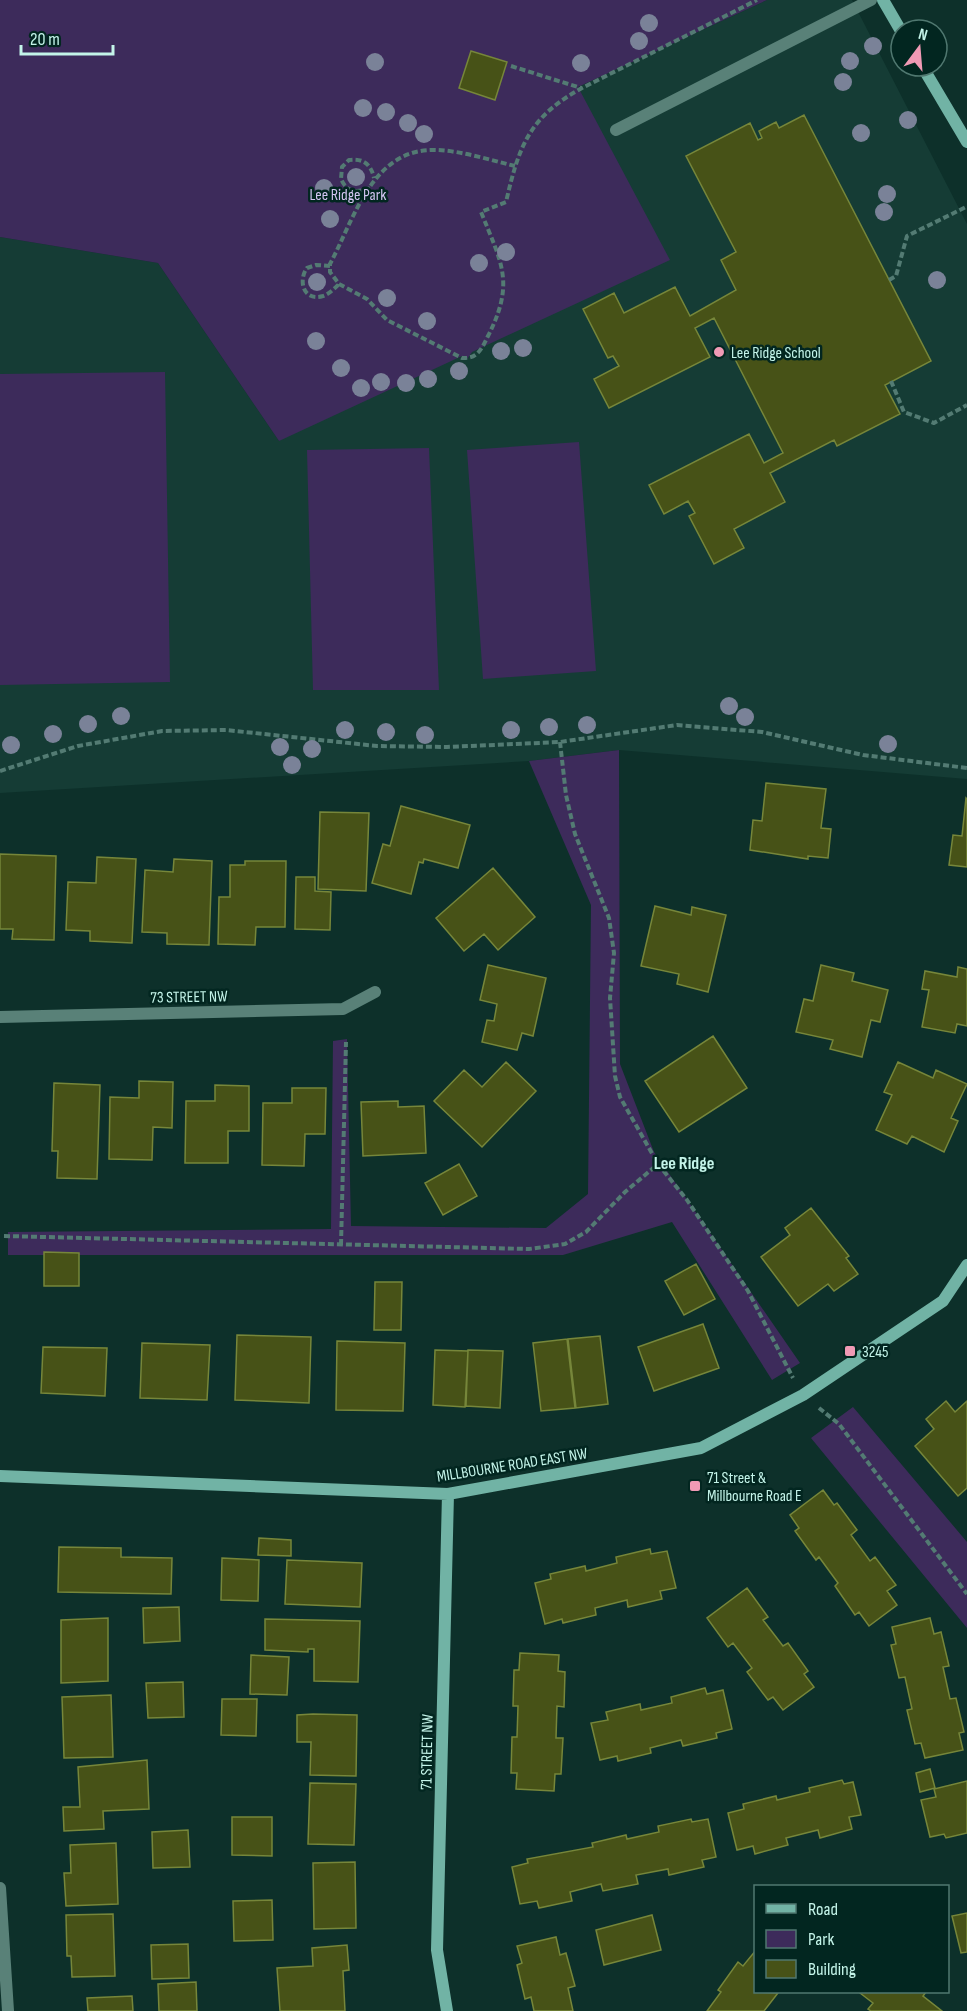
<svg xmlns="http://www.w3.org/2000/svg" width="967" height="2011" font-family="'Sofia Sans Condensed',sans-serif">
<rect width="100%" height="100%" fill="#0d302a"/>
<!-- built -->
<path fill="#153c35" d="M767,0H852L967,224V779L619,750L529,761L0,793V237L158,263L279,441L578,87Z"/>
<!-- green -->
<path fill="#3d2b5b" d="M0,0H767L578,87L670,260L472,352L467,359L462,356L279,441L158,263L0,237Z
M165,372L170,682L0,685V374Z
M579,442L596,671L483,679L467,450Z
M429,448L439,690H313L307,450Z
M619,750L620,1064L654,1152L800,1363L772,1380L672,1222L563,1255H8V1232L331,1229L333,1041L347,1039L351,1226L546,1228L588,1194L591,905L529,761Z
M853,1407L967,1542V1628L811,1438Z"/>
<!-- building -->
<path fill="#475217" stroke="#76863a" stroke-width="1.5" d="M471,51L507,62L495,100L459,88Z
M804,115L931,361L885,385L900,414L837,446L834,440L770,473L785,502L734,529L744,548L714,564L689,516L695,513L688,501L664,514L649,485L749,434L764,463L783,453L714,318L695,328L710,357L609,408L594,379L619,366L613,356L608,358L583,309L614,293L624,313L675,287L690,316L736,290L721,260L736,252L686,156L750,123L758,140L762,138L759,131L776,122L779,128Z
M766,783L826,789L821,828L831,829L828,858L808,856V859L750,850L753,820L762,821Z
M966,798L967,799V867L949,865L953,835L962,836Z
M401,806L470,825L458,868L424,859L423,863L419,862L411,894L372,883L383,844L390,846Z
M320,812L369,813L366,891L318,889Z
M0,854L56,856L54,940L12,939L13,929H0Z
M97,857L136,859L132,943L90,941V931L66,930L68,882L96,883Z
M174,859L212,861L209,945L167,944V933L142,932L145,870L173,872Z
M245,861H286L285,927H256L255,945L218,944L219,897H230V865H245Z
M493,868L535,917L498,950L484,934L464,951L436,918Z
M296,877H315V891L331,892L330,930L295,929Z
M655,906L691,915L692,907L726,915L708,992L677,984L679,974L641,966Z
M488,965L546,978L533,1036L522,1033L517,1050L482,1042L487,1020L494,1021L497,1004L480,1000Z
M821,965L854,973L852,981L888,990L880,1022L871,1020L862,1057L830,1049L833,1040L796,1032L804,999L813,1001Z
M958,967L967,969V1026L957,1024L955,1033L922,1027L929,990L922,989L925,971L957,977Z
M713,1036L747,1088L679,1132L645,1081Z
M506,1062L536,1091L482,1147L434,1101L464,1070L482,1087Z
M898,1062L933,1078L936,1070L967,1084L951,1118L958,1121L944,1152L912,1136L907,1144L876,1130L892,1095L884,1092Z
M139,1081L173,1082L172,1128L153,1127L152,1160L109,1159L110,1097L139,1098Z
M54,1083L100,1085L97,1179L57,1178L58,1151H52Z
M215,1085L249,1086V1131H228V1163H185L186,1101H215Z
M292,1088H326L325,1134H305L304,1166L262,1165L263,1103H292Z
M398,1101V1107L424,1106L426,1153L363,1156L361,1102Z
M459,1164L477,1196L443,1215L425,1183Z
M811,1208L849,1256L846,1258L858,1274L834,1291L828,1284L798,1306L761,1257L790,1235L785,1228Z
M44,1252L79,1253V1286H44Z
M696,1264L715,1299L684,1315L665,1281Z
M375,1282H402L401,1330H374Z
M703,1324L719,1368L654,1391L638,1347Z
M237,1335L311,1337L309,1403L235,1400Z
M600,1336L608,1404L576,1408L568,1339Z
M567,1339L575,1408L541,1411L533,1343Z
M337,1341L405,1343L403,1411L336,1410Z
M142,1343L210,1345L207,1400L140,1398Z
M43,1347L107,1348L105,1396L41,1393Z
M435,1350L468,1351L465,1407L433,1405Z
M468,1350L503,1351L500,1408L466,1406Z
M946,1401L955,1412L967,1401V1488L958,1496L915,1446L934,1429L926,1419Z
M823,1490L834,1505L837,1503L857,1530L851,1535L870,1561L875,1557L896,1585L887,1591L897,1605L869,1626L859,1612L855,1615L835,1586L838,1583L819,1557L816,1560L795,1531L799,1528L790,1515Z
M259,1538L291,1540V1556L258,1555Z
M59,1547L121,1548V1557L172,1558L171,1594L58,1592Z
M650,1549L651,1554L667,1551L676,1588L660,1591L662,1599L628,1607L627,1600L595,1608L596,1615L563,1623L562,1619L545,1624L535,1583L551,1579L550,1574L585,1566L586,1571L617,1563L616,1557Z
M222,1558L259,1560L258,1601L221,1600Z
M287,1560L362,1563L360,1607L285,1604Z
M747,1588L768,1617L763,1620L783,1646L788,1643L808,1671L804,1674L814,1687L783,1710L773,1697L768,1700L747,1672L752,1668L733,1643L728,1647L707,1618Z
M179,1607L180,1641L144,1643L143,1608Z
M108,1618V1681L61,1683V1620Z
M930,1618L934,1634L941,1632L949,1666L943,1667L950,1699L956,1698L964,1732L959,1733L963,1750L925,1758L921,1743L915,1744L907,1710L912,1709L905,1677L899,1678L891,1645L896,1644L892,1627Z
M265,1619L360,1621L358,1682L314,1681V1649H308V1652L265,1650Z
M520,1653L559,1655L558,1671L565,1672L564,1707L557,1706L556,1738H563L561,1774H555L554,1791L516,1789L517,1773H511L512,1737H517L518,1706H513L514,1670H519Z
M251,1655L289,1657L287,1695L250,1694Z
M183,1682L184,1717L148,1718L146,1683Z
M705,1688L707,1694L723,1690L732,1729L716,1733L717,1738L683,1746L681,1740L650,1748L651,1753L618,1761L617,1756L600,1760L591,1723L608,1720L606,1712L640,1704L641,1710L672,1703L671,1697Z
M111,1695L113,1757L64,1758L62,1697Z
M222,1699H257L256,1736L221,1735Z
M313,1714L357,1715L356,1776L310,1775L311,1742H297V1715Z
M147,1760L149,1809L103,1811L104,1829L64,1831L63,1807H80L78,1767Z
M930,1769L935,1788L920,1792L916,1773Z
M842,1780L844,1784L853,1782L861,1815L849,1817L852,1829L820,1838L818,1830L786,1838L788,1845L755,1854L753,1846L737,1850L728,1813L744,1809L743,1804L776,1796L777,1800L810,1792L809,1788Z
M967,1781V1833L946,1838L944,1834L930,1837L921,1800L936,1797L934,1789Z
M310,1783L356,1784L354,1845L308,1844Z
M232,1817H272V1856L232,1855Z
M691,1819L692,1822L708,1819L716,1857L702,1860L704,1867L669,1875L668,1869L636,1875L638,1884L603,1891L601,1884L570,1892L572,1901L539,1908L537,1901L520,1904L512,1867L528,1863L527,1859L593,1847L592,1843L626,1835L627,1839L659,1832L658,1826Z
M188,1830L190,1867L153,1868L152,1832Z
M116,1843L118,1904L66,1906L64,1873H71L70,1845Z
M355,1862L356,1928L314,1929L313,1863Z
M272,1900L273,1940L234,1941L233,1901Z
M967,1913V1952L961,1953L952,1916Z
M113,1914L115,1976L72,1977L71,1956H67L66,1915Z
M652,1915L661,1950L604,1965L596,1930Z
M556,1937L560,1955L566,1953L575,1986L568,1988L573,2011H534L531,1997L525,1999L517,1965L522,1963L517,1946Z
M188,1944L189,1978L152,1979L151,1945Z
M347,1945L349,1970L343,1971L345,2011H280L277,1968L313,1966L312,1948Z
M756,1950V1992L778,1993L764,2011H707L721,1992L718,1990L738,1962L743,1966Z
M196,1982L197,2011H159L158,1984Z
M861,1992H926L923,1996L942,2011H871L868,2009L873,2003L860,1993Z
M132,1996L133,2011H88L87,1998Z"/>
<g fill="none" stroke-linecap="round" stroke-linejoin="round">
<!-- path -->
<path stroke="#537b73" stroke-width="4" stroke-dasharray="6 3" stroke-linecap="butt" d="M511,66L581,88
M515,166C490,160 462,151 437,150C373,147 355,217 330,264V272L339,284L367,299L387,320L462,358C478,359 482,348 488,336C515,283 502,264 481,212L506,202C519,146 529,117 582,88L757,0
M370,188C357,193 347,193 341,179L342,167L349,160C363,158 371,164 374,178
M330,266L316,265L307,268C298,280 303,302 323,296C329,294 334,289 339,284
M889,280L896,276L907,236L966,207
M891,381L904,412L934,423L967,405
M560,742L566,795L575,834L609,918L614,953L610,998L615,1076L620,1097L658,1164L687,1200L748,1291L793,1378
M0,771L78,746L162,731L226,730L377,746L447,747L560,742L677,725L762,732L863,755L967,768
M4,1236L529,1249L565,1244L586,1232L625,1192L658,1164
M341,1245L346,1042
M819,1408L839,1424L967,1594"/>
<!-- lane -->
<path stroke="#598178" stroke-width="12" d="M616,130L871,0"/>
<!-- street -->
<path stroke="#598178" stroke-width="12" d="M0,1017L343,1009L375,992
M0,1888L8,2011"/>
<!-- secondary -->
<path stroke="#71b3a5" stroke-width="12" d="M883,0L901,31
M922,66L967,142
M0,1476L448,1494L701,1448L803,1395L943,1301L967,1265
M447,2011L437,1950L448,1494"/>
</g>
<!-- trees -->
<g fill="#7a8298">
<circle cx="649" cy="23" r="9"/>
<circle cx="639" cy="41" r="9"/>
<circle cx="873" cy="46" r="9"/>
<circle cx="850" cy="61" r="9"/>
<circle cx="375" cy="62" r="9"/>
<circle cx="581" cy="63" r="9"/>
<circle cx="843" cy="82" r="9"/>
<circle cx="363" cy="108" r="9"/>
<circle cx="386" cy="112" r="9"/>
<circle cx="908" cy="120" r="9"/>
<circle cx="408" cy="123" r="9"/>
<circle cx="861" cy="133" r="9"/>
<circle cx="424" cy="134" r="9"/>
<circle cx="356" cy="177" r="9"/>
<circle cx="324" cy="188" r="9"/>
<circle cx="887" cy="194" r="9"/>
<circle cx="884" cy="212" r="9"/>
<circle cx="330" cy="219" r="9"/>
<circle cx="506" cy="252" r="9"/>
<circle cx="479" cy="263" r="9"/>
<circle cx="937" cy="280" r="9"/>
<circle cx="317" cy="282" r="9"/>
<circle cx="387" cy="298" r="9"/>
<circle cx="427" cy="321" r="9"/>
<circle cx="316" cy="341" r="9"/>
<circle cx="523" cy="348" r="9"/>
<circle cx="501" cy="351" r="9"/>
<circle cx="341" cy="368" r="9"/>
<circle cx="459" cy="371" r="9"/>
<circle cx="428" cy="379" r="9"/>
<circle cx="381" cy="382" r="9"/>
<circle cx="406" cy="383" r="9"/>
<circle cx="361" cy="388" r="9"/>
<circle cx="729" cy="706" r="9"/>
<circle cx="121" cy="716" r="9"/>
<circle cx="745" cy="717" r="9"/>
<circle cx="88" cy="724" r="9"/>
<circle cx="587" cy="725" r="9"/>
<circle cx="549" cy="727" r="9"/>
<circle cx="345" cy="730" r="9"/>
<circle cx="511" cy="730" r="9"/>
<circle cx="386" cy="732" r="9"/>
<circle cx="53" cy="734" r="9"/>
<circle cx="425" cy="735" r="9"/>
<circle cx="888" cy="744" r="9"/>
<circle cx="11" cy="745" r="9"/>
<circle cx="280" cy="747" r="9"/>
<circle cx="312" cy="749" r="9"/>
<circle cx="292" cy="765" r="9"/>
</g>
<!-- markers -->
<g fill="#f09ab5" stroke="#022620" stroke-width="2">
<circle cx="719" cy="352" r="6"/>
<rect x="844" y="1345" width="12" height="12" rx="3"/>
<rect x="689" y="1480" width="12" height="12" rx="3"/>
</g>
<g text-anchor="middle" stroke-width="5" stroke-linejoin="round" paint-order="stroke">
<!-- park labels -->
<g font-size="16" fill="#d3c5f2" stroke="#022620">
<text x="348" y="200">Lee Ridge Park</text>
</g>
<!-- poi labels -->
<g font-size="16" fill="#c4f4e9" stroke="#022620" text-anchor="start">
<text x="731" y="358">Lee Ridge School</text>
<text x="862" y="1357">3245</text>
<text x="707" y="1483">71 Street &amp;<tspan x="707" dy="18">Millbourne Road E</tspan></text>
</g>
<!-- street labels -->
<g font-size="16" fill="#c4f4e9" stroke="#022620">
<text transform="translate(189 996) rotate(-1)" y="6">73 STREET NW</text>
<text transform="translate(512 1464) rotate(-9)" y="6">MILLBOURNE ROAD EAST NW</text>
<text transform="translate(426 1752) rotate(-89)" y="6">71 STREET NW</text>
</g>
<!-- neighbourhood labels -->
<g font-size="18" font-weight="bold" fill="#c4f4e9" stroke="#022620">
<text x="684" y="1169">Lee Ridge</text>
</g>
</g>
<!-- legend -->
<rect x="754" y="1885" width="195" height="108" fill="#022620" stroke="#507870" stroke-width="1.5"/>
<rect x="766" y="1904" width="30" height="9" fill="#71b3a5" stroke="#507870" stroke-width="1.5"/>
<text x="808" y="1915" font-size="18" fill="#c4f4e9">Road</text>
<rect x="766" y="1930" width="30" height="18" fill="#3d2b5b" stroke="#507870" stroke-width="1.5"/>
<text x="808" y="1945" font-size="18" fill="#c4f4e9">Park</text>
<rect x="766" y="1960" width="30" height="18" fill="#475217" stroke="#507870" stroke-width="1.5"/>
<text x="808" y="1975" font-size="18" fill="#c4f4e9">Building</text>
<!-- north arrow -->
<g transform="translate(919 48) rotate(16)"><circle r="28" fill="#022620" stroke="#507870" stroke-width="1.5"/>
<path d="M0-4.5L10 22L0 15L-10 22Z" fill="#f09ab5"/>
<text y="-9" font-size="16" font-weight="bold" text-anchor="middle" fill="#c4f4e9">N</text>
</g>
<!-- scale -->
<path d="M21 45v9h92v-9" fill="none" stroke="#c4f4e9" stroke-width="3"/>
<text x="30" y="45" font-size="18" fill="#c4f4e9" stroke="#022620" stroke-width="4.5" paint-order="stroke">20 m</text>
</svg>
